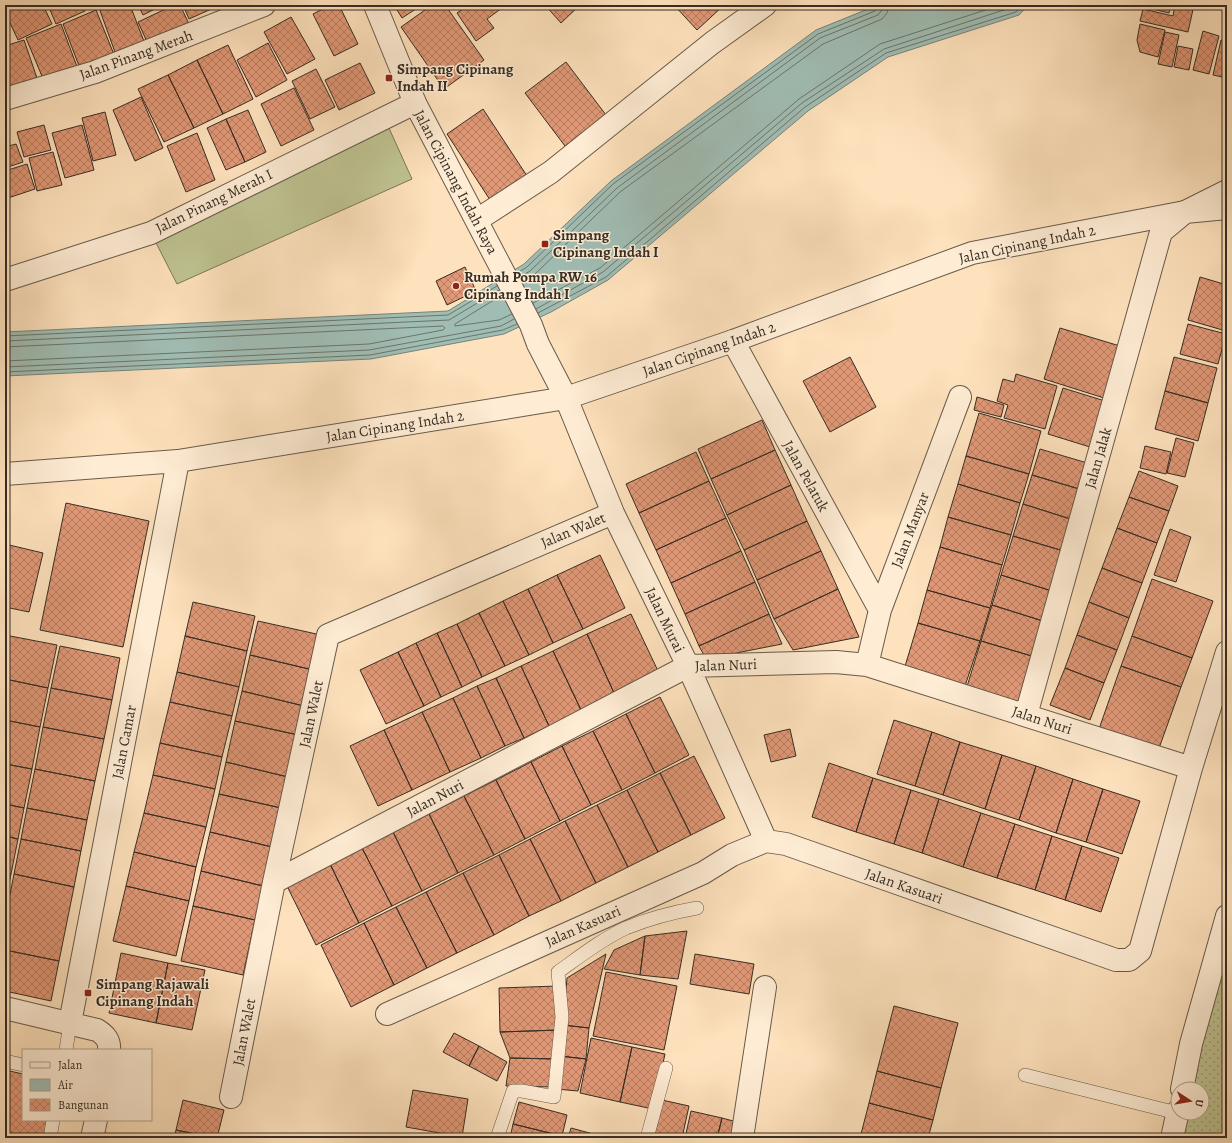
<svg xmlns="http://www.w3.org/2000/svg" width="1232" height="1143" font-family="Alegreya,serif">
<defs>
<pattern id="grass-dots" width="8" height="8" patternUnits="userSpaceOnUse"><rect width="8" height="8" fill="#bfc392"/><path d="M2 2h.1M6 6h.1" fill="none" stroke="#9c9f77" stroke-width="1.8" stroke-linecap="round"/></pattern>
<pattern id="building-cross-hatch" width="8" height="8" patternUnits="userSpaceOnUse"><rect width="8" height="8" fill="#e19876"/><path d="M0 0l8 8M0 8l8-8" fill="none" stroke="#b77c61"/></pattern>
</defs>
<rect width="100%" height="100%" fill="#fee2bd"/>
<filter id="stains"><feTurbulence type="fractalNoise" baseFrequency=".005" numOctaves="4"/><feColorMatrix values="0 0 0 0 .2 0 0 0 0 .09 0 0 0 0 .02 0 0 0 .5 -.17"/></filter>
<radialGradient id="worn" r=".72"><stop offset=".6" stop-color="#630" stop-opacity="0"/><stop offset="1" stop-color="#630" stop-opacity=".3"/></radialGradient>
<!-- grass -->
<path fill="url(#grass-dots)" stroke="#7a785b" d="M1227,916V1138H1172L1178,1113H1202V1089H1182Z"/>
<!-- garden -->
<path fill="#bfc392" stroke="#7a785b" d="M384,117L412,179L177,284L151,233Z"/>
<!-- water -->
<path fill="#a0bdb4" stroke="#76837a" d="M878,5H1028L1019,15L888,57L808,111L608,280L551,312L504,334L371,359L5,376V332L448,311L524,264L611,181L816,30Z"/>
<g fill="none" stroke-linecap="round" stroke-linejoin="round">
<!-- shore -->
<path stroke="#6b756c" stroke-width="1" d="M517,273L527,267L613,184L818,34L875,11L878,5
M520,277L530,271L617,188L820,38L878,15L882,10L883,5
M522,283L534,275L620,192L823,44L882,19L887,13L889,5
M502,295L455,324V326L499,320L512,314
M533,303L600,268L799,99L880,44L1001,5
M536,309L603,272L802,103L884,49L1013,7L1016,5
M538,313L606,277L805,107L886,53L1016,12L1022,5
M5,336L448,315L497,286
M5,341L449,320L499,290
M5,347L443,326L445,328L443,330L369,344L5,361
M5,367L369,350L501,326L514,319
M5,372L370,355L503,330L517,324"/>
</g>
<!-- building -->
<path fill="url(#building-cross-hatch)" stroke="#362d24" d="M5,5H43L52,24L18,40L5,12Z
M48,5H83L85,11L56,24Z
M98,5H130L145,44L116,55Z
M138,5H163L143,15Z
M174,5H180L189,24L148,44L138,22Z
M183,5H218V6L189,19Z
M220,5H236L223,11Z
M331,5H339L358,44L334,56L313,14Z
M394,5H422L402,18Z
M432,5H445L484,60L444,89L401,27Z
M468,5H506L487,19L494,28L476,41L457,13Z
M545,5H580L561,23Z
M674,5H724L697,30Z
M1144,5H1171L1169,13L1144,7Z
M1175,5H1194L1188,32L1140,21L1143,9L1173,16Z
M96,10L115,57L81,71L63,24Z
M291,17L315,59L287,74L264,32Z
M61,24L79,72L44,81L26,38Z
M1140,24L1165,30L1158,57L1140,52L1137,40Z
M1203,31L1219,36L1209,74L1193,70Z
M1165,32L1179,35L1172,67L1158,64Z
M24,40L38,81L5,93V46Z
M1221,40L1227,42V78L1213,75Z
M268,43L287,80L256,97L237,60Z
M228,45L253,99L223,114L197,60Z
M1178,46L1193,49L1189,70L1174,67Z
M197,60L223,114L194,128L168,75Z
M566,62L606,115L565,146L525,93Z
M360,63L375,93L339,110L325,80Z
M316,69L335,107L310,119L292,81Z
M168,75L194,128L164,142L138,89Z
M294,88L314,130L281,146L261,104Z
M141,97L163,148L135,161L113,110Z
M483,109L531,182L494,206L447,134Z
M248,110L266,152L245,162L226,119Z
M105,112L116,155L93,161L82,118Z
M226,119L245,162L226,170L207,128Z
M44,125L51,150L24,157L17,132Z
M82,125L94,170L65,178L52,133Z
M197,133L215,180L186,192L167,146Z
M16,144L23,162L5,168V147Z
M53,152L62,185L37,191L29,158Z
M27,164L35,189L5,199V171Z
M465,267L476,291L447,305L436,281Z
M1200,277L1227,285L1226,331L1188,320Z
M1188,324L1226,334L1218,364L1180,354Z
M1060,328L1120,346L1104,398L1044,379Z
M850,357L876,407L830,432L803,381Z
M1174,357L1217,368L1208,403L1165,391Z
M1016,374L1057,386L1045,429L1004,418L1008,405L997,401L1003,379L1014,382Z
M1063,388L1105,401L1090,447L1048,434Z
M1165,391L1208,403L1198,441L1155,429Z
M977,397L1004,405L1001,417L974,410Z
M979,413L1041,431L1029,474L966,456Z
M762,420L775,450L711,479L698,449Z
M1176,438L1194,443L1185,477L1167,473Z
M1145,446L1171,452L1166,474L1140,468Z
M1040,449L1094,465L1086,491L1032,475Z
M775,450L791,485L727,515L711,479Z
M696,452L709,481L639,513L626,484Z
M966,456L1029,474L1020,503L958,484Z
M1139,471L1178,486L1169,511L1129,497Z
M1032,475L1086,491L1077,521L1023,504Z
M709,481L726,518L656,550L639,513Z
M958,484L1020,503L1011,535L948,517Z
M791,485L807,521L744,550L727,515Z
M1129,497L1169,511L1157,543L1117,528Z
M66,503L149,521L123,647L40,630Z
M1023,504L1077,521L1067,552L1013,536Z
M948,517L1011,535L1002,565L940,547Z
M726,518L741,551L671,583L656,550Z
M807,521L821,551L757,580L744,550Z
M1117,528L1157,543L1142,583L1102,568Z
M1170,529L1191,537L1176,582L1154,575Z
M1013,536L1067,552L1055,592L1001,575Z
M5,544L43,553L29,612L5,607Z
M940,547L1002,565L990,608L927,590Z
M741,551L755,582L685,614L671,583Z
M821,551L838,589L774,619L757,580Z
M600,555L625,608L583,629L557,575Z
M1102,568L1142,583L1129,618L1089,602Z
M557,575L583,629L553,643L528,589Z
M1001,575L1055,592L1046,622L992,605Z
M1152,579L1213,601L1192,658L1132,636Z
M755,582L769,614L699,646L685,614Z
M528,589L553,643L529,655L503,601Z
M838,589L859,637L793,650L774,619Z
M927,590L990,608L980,641L918,623Z
M503,601L529,655L505,666L479,613Z
M193,602L255,616L247,651L185,636Z
M1089,602L1129,618L1117,650L1077,635Z
M992,605L1046,622L1035,657L981,641Z
M479,613L505,666L482,677L457,624Z
M631,614L659,673L615,695L587,634Z
M769,614L782,644L706,659L699,646Z
M258,621L321,635L313,670L250,655Z
M918,623L980,641L964,689L903,673Z
M457,624L482,677L462,687L437,633Z
M437,633L462,687L441,697L416,643Z
M587,634L615,695L581,710L553,651Z
M5,635L57,645L48,688L5,679Z
M1077,635L1117,650L1104,683L1065,668Z
M185,636L247,651L239,687L177,672Z
M1132,636L1192,658L1181,687L1121,666Z
M981,641L1035,657L1019,709L965,693Z
M416,643L441,697L424,706L398,652Z
M60,646L120,658L112,700L51,688Z
M553,651L581,710L549,726L521,666Z
M398,652L424,706L386,724L360,670Z
M250,655L313,670L304,706L242,691Z
M521,666L549,726L524,738L496,678Z
M1121,666L1181,687L1158,751L1099,729Z
M1065,668L1104,683L1090,720L1050,705Z
M177,672L239,687L232,716L170,702Z
M496,678L524,738L505,746L477,686Z
M5,679L48,688L40,727L5,720Z
M477,686L505,746L481,758L453,698Z
M51,688L112,700L104,739L43,727Z
M242,691L304,706L298,735L235,721Z
M660,697L689,755L655,773L626,714Z
M453,698L481,758L450,772L422,712Z
M170,702L232,716L222,757L160,743Z
M422,712L450,772L412,790L384,730Z
M626,714L655,773L622,790L593,731Z
M5,720L40,727L32,769L5,764Z
M894,720L932,732L915,786L877,774Z
M235,721L298,735L288,777L226,762Z
M43,727L104,739L95,781L35,769Z
M790,729L796,756L771,762L764,735Z
M384,730L412,790L378,806L350,746Z
M593,731L622,790L591,805L562,746Z
M932,732L960,742L943,795L915,786Z
M960,742L1002,755L985,809L943,795Z
M160,743L222,757L215,789L153,775Z
M562,746L591,805L560,821L531,762Z
M1002,755L1036,766L1019,820L985,809Z
M694,756L725,818L691,835L660,773Z
M226,762L288,777L281,808L219,794Z
M531,762L560,821L525,839L496,780Z
M829,763L873,778L856,832L812,817Z
M5,764L32,769L24,808L5,804Z
M1036,766L1073,779L1056,833L1019,820Z
M35,769L95,781L87,820L27,808Z
M660,773L691,835L658,852L627,790Z
M153,775L215,789L206,827L144,813Z
M873,778L911,790L894,844L856,832Z
M1073,779L1103,789L1086,842L1056,833Z
M496,780L525,839L494,855L464,796Z
M1103,789L1140,801L1122,854L1086,842Z
M627,790L658,852L628,867L597,805Z
M911,790L939,799L922,853L894,844Z
M219,794L281,808L272,847L210,832Z
M464,796L494,855L458,873L429,814Z
M939,799L981,813L963,867L922,853Z
M5,804L24,808L18,839L5,836Z
M597,805L628,867L596,883L565,821Z
M27,808L87,820L81,851L21,839Z
M144,813L206,827L196,867L134,852Z
M981,813L1015,824L997,878L963,867Z
M429,814L458,873L422,891L393,832Z
M565,821L596,883L561,901L530,839Z
M1015,824L1052,836L1035,890L997,878Z
M210,832L272,847L263,886L201,871Z
M393,832L422,891L392,906L362,848Z
M5,836L18,839L11,874L5,873Z
M1052,836L1082,846L1065,900L1035,890Z
M21,839L81,851L74,887L14,874Z
M530,839L561,901L529,916L499,855Z
M1082,846L1119,858L1101,912L1065,900Z
M362,848L392,906L359,923L330,864Z
M134,852L196,867L189,901L126,886Z
M499,855L529,916L494,935L463,873Z
M330,864L359,923L316,945L287,886Z
M201,871L263,886L255,920L193,906Z
M5,873L11,874L5,903Z
M463,873L494,935L457,953L426,892Z
M14,874L74,887L59,961L5,950V920Z
M126,886L189,901L176,956L113,941Z
M426,892L457,953L427,968L396,907Z
M193,906L255,920L243,975L181,961Z
M396,907L427,968L394,985L364,923Z
M364,923L394,985L351,1007L321,945Z
M687,931L678,979L640,975L645,936Z
M645,936L640,975L604,969L614,950Z
M5,950L59,961L51,1001L5,991Z
M121,953L168,963L156,1023L109,1013Z
M606,954L589,1028L563,1025L567,978Z
M695,954L754,964L749,994L690,984Z
M168,963L205,970L192,1030L156,1023Z
M606,972L677,986L664,1050L593,1036Z
M558,986L559,1030L500,1032L499,988Z
M894,1006L958,1023L941,1088L877,1071Z
M563,1025L589,1028L586,1059L560,1056Z
M559,1030L557,1059L510,1058L500,1032Z
M454,1033L479,1046L469,1066L443,1052Z
M591,1038L632,1047L620,1102L580,1093Z
M479,1046L507,1062L497,1081L469,1066Z
M632,1047L665,1054L653,1109L620,1102Z
M560,1056L586,1059L578,1091L556,1089Z
M510,1058L557,1059L553,1087L506,1086Z
M5,1070L23,1074V1120H47L44,1138H5Z
M877,1071L941,1088L933,1120L869,1103Z
M413,1090L468,1099L462,1137L406,1127Z
M183,1100L224,1110L217,1138L176,1130Z
M662,1100L689,1106L682,1138H654Z
M519,1102L567,1115L562,1136L513,1124Z
M869,1103L933,1120L928,1138H860Z
M691,1111L722,1118L717,1138H685Z
M722,1118L737,1122L733,1138H717Z
M513,1124L562,1136V1138H510Z
M571,1128L608,1138H568Z
M176,1130L212,1138H174Z"/>
<g fill="none" stroke-linecap="round" stroke-linejoin="round">
<!-- service casing -->
<g stroke="#685a4a" stroke-width="14">
<path id="service" d="M66,1050L70,1023
M5,1061L23,1065
M1025,1075L1177,1113
M50,1138L53,1120
M497,1138L513,1091H522L554,1097L562,1017L558,972C579,957 602,939 626,928C648,919 674,912 697,908
M647,1138L666,1068"/>
</g>
<!-- minor casing -->
<g stroke="#685a4a" stroke-width="24">
<path id="minor" d="M5,99L95,72L264,5
M477,220L551,172L712,43L765,5
M5,280L151,233L415,103
M733,341L880,610
M5,474L178,461L566,398L613,513L688,666L766,841
M867,665L880,610L960,397
M1026,715L1161,232L1185,212L1227,208
M274,882L688,666L836,662L867,665L1191,768
M5,1008L97,1030C105,1035 110,1040 109,1050
M387,1014L703,873L732,855L766,841L786,844L1116,960H1129L1140,951L1191,768L1227,652
M70,1023L178,461
M1182,1089L1191,1044L1227,916
M231,1097L274,882L328,635L613,513
M92,1138L96,1120
M742,1138L765,987
M1172,1138L1178,1111"/>
</g>
<!-- tertiary casing -->
<g stroke="#685a4a" stroke-width="24">
<path id="tertiary" d="M375,5L415,103L531,325L538,344L566,398L733,341L972,253L1185,212L1227,191"/>
</g>
<!-- service -->
<use href="#service" stroke="#feecd4" stroke-width="13"/>
<!-- minor -->
<use href="#minor" stroke="#feecd4" stroke-width="22"/>
<!-- tertiary -->
<use href="#tertiary" stroke="#feecd4" stroke-width="22"/>
</g>
<!-- markers -->
<g fill="#8f2418" stroke="#feecd4" stroke-width="1.5">
<rect x="385" y="74" width="8" height="8" rx="2"/>
<rect x="541" y="240" width="8" height="8" rx="2"/>
<circle cx="456" cy="286" r="4"/>
<rect x="84" y="989" width="8" height="8" rx="2"/>
</g>
<g text-anchor="middle" stroke-width="3" stroke-linejoin="round" paint-order="stroke">
<!-- street labels -->
<g font-size="15" fill="#362d24" stroke="#feecd4">
<text transform="translate(136 55) rotate(-20)" y="5">Jalan Pinang Merah</text>
<text transform="translate(456 182) rotate(62)" y="5">Jalan Cipinang Indah Raya</text>
<text transform="translate(214 201) rotate(-26)" y="5">Jalan Pinang Merah I</text>
<text transform="translate(1027 244) rotate(-12)" y="5">Jalan Cipinang Indah 2</text>
<text transform="translate(709 349) rotate(-19)" y="5">Jalan Cipinang Indah 2</text>
<text transform="translate(395 426) rotate(-9)" y="5">Jalan Cipinang Indah 2</text>
<text transform="translate(1098 458) rotate(-74)" y="5">Jalan Jalak</text>
<text transform="translate(806 476) rotate(61)" y="5">Jalan Pelatuk</text>
<text transform="translate(573 530) rotate(-23)" y="5">Jalan Walet</text>
<text transform="translate(910 530) rotate(-69)" y="5">Jalan Manyar</text>
<text transform="translate(665 620) rotate(64)" y="5">Jalan Murai</text>
<text transform="translate(726 665) rotate(-2)" y="5">Jalan Nuri</text>
<text transform="translate(311 714) rotate(-78)" y="5">Jalan Walet</text>
<text transform="translate(1042 720) rotate(18)" y="5">Jalan Nuri</text>
<text transform="translate(124 742) rotate(-79)" y="5">Jalan Camar</text>
<text transform="translate(435 798) rotate(-28)" y="5">Jalan Nuri</text>
<text transform="translate(904 886) rotate(19)" y="5">Jalan Kasuari</text>
<text transform="translate(583 926) rotate(-24)" y="5">Jalan Kasuari</text>
<text transform="translate(244 1032) rotate(-79)" y="5">Jalan Walet</text>
</g>
<!-- poi labels -->
<g font-size="15" font-weight="bold" fill="#362d24" stroke="#feecd4" text-anchor="start">
<text x="397" y="74">Simpang Cipinang<tspan x="397" dy="17">Indah II</tspan></text>
<text x="553" y="240">Simpang<tspan x="553" dy="17">Cipinang Indah I</tspan></text>
<text x="464" y="282">Rumah Pompa RW 16<tspan x="464" dy="17">Cipinang Indah I</tspan></text>
<text x="96" y="989">Simpang Rajawali<tspan x="96" dy="17">Cipinang Indah</tspan></text>
</g>
</g>
<!-- margin -->
<rect width="1232" height="1143" fill="none" stroke="#fee2bd" stroke-width="20"/>
<rect x="6" y="6" width="1220" height="1131" fill="none" stroke="#362d24" stroke-width="2"/>
<rect x="10" y="10" width="1212" height="1123" fill="none" stroke="#362d24"/>
<!-- legend -->
<rect x="22" y="1049" width="130" height="72" fill="#feecd4" stroke="#aea08e"/>
<rect x="30" y="1062" width="20" height="6" fill="#feecd4" stroke="#aea08e"/>
<text x="58" y="1069" font-size="12" fill="#362d24">Jalan</text>
<rect x="30" y="1079" width="20" height="12" fill="#a0bdb4" stroke="#aea08e"/>
<text x="58" y="1089" font-size="12" fill="#362d24">Air</text>
<rect x="30" y="1099" width="20" height="12" fill="url(#building-cross-hatch)" stroke="#aea08e"/>
<text x="58" y="1109" font-size="12" fill="#362d24">Bangunan</text>
<!-- north arrow -->
<g transform="translate(1190 1101) rotate(102)"><circle r="19" fill="#feecd4" stroke="#aea08e"/>
<path d="M0-3L7 15L0 10L-7 15Z" fill="#8f2418"/>
<text y="-6" font-size="11" font-weight="bold" text-anchor="middle" fill="#362d24">U</text>
</g>
<rect width="100%" height="100%" filter="url(#stains)"/>
<rect width="100%" height="100%" fill="url(#worn)"/>
</svg>
